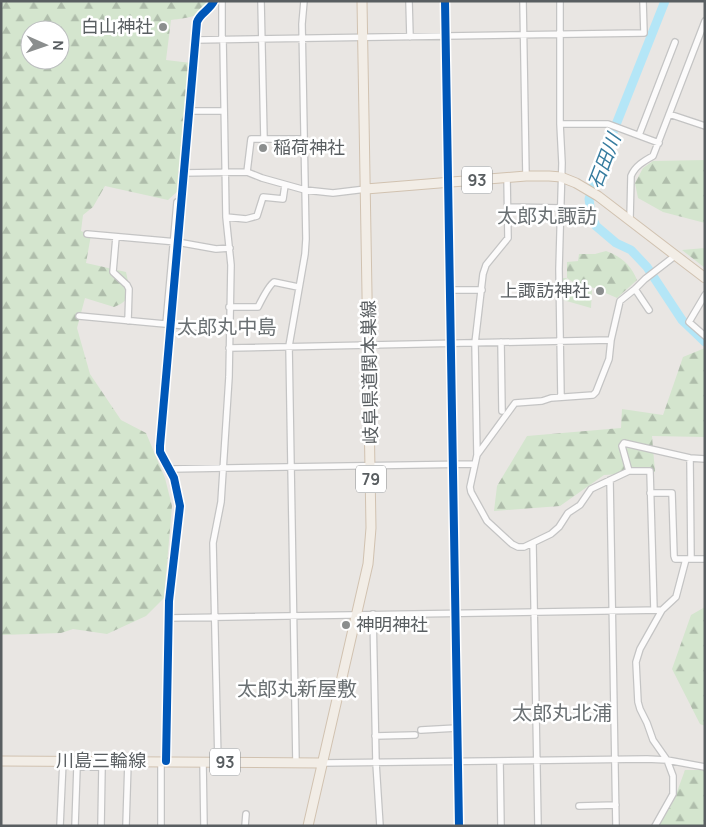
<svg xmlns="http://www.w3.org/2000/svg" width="706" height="827" font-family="Manrope,'Noto Sans JP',sans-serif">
<defs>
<pattern id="forest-firs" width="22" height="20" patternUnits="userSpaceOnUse" patternTransform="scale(1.25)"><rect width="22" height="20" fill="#d4e5ce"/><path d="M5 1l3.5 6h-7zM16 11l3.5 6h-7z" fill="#afbdab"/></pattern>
<pattern id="park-crowns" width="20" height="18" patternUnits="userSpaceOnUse" patternTransform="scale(1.25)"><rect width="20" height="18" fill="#d4e5ce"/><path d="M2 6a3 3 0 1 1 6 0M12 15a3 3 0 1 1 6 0" fill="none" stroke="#afbdab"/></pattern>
</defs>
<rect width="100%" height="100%" fill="#e9e6e3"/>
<!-- forest -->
<path fill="url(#forest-firs)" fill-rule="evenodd" d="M1,1H216C205,16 188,18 171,20L166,60L191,63L178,191L168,200L105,186L93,207L83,215L81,231L91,235L86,263L126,272C130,291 134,299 114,307L85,298L77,328L90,374L121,420L146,433L165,478L172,506L164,598L146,616L107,634L73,629L61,633L1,635ZM30,30H60V60H30Z
M705,160V223L663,212L638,198L635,183L643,168L653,161Z
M705,248V268L682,250Z
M606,251C622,257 631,265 637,280L617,298L594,288L576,284L567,278V262L578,261L579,254H595Z
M705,348V437L652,436L655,472L604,475L560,506L494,511L497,486L527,436L621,428L622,409L663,415L683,357Z
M705,607V726L700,724L672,669L691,615Z
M685,770H705V826H658L674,800Z"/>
<!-- park -->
<path fill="url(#park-crowns)" d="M562,278H566L575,286L592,290L591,308L563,300Z"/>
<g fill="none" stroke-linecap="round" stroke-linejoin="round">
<!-- stream -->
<path stroke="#b4e6f7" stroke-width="1" d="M210,11L215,4
M193,39L196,16
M157,449L161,398
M166,616V609
M165,661L166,620"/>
<!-- river -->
<path stroke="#b4e6f7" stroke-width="9" d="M665,1L596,175L589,199L591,214L596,226L616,243L631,250L647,267L682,320L705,342"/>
<!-- street casing -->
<g stroke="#c4c4c4" stroke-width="8">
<path id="street" d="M222,1V39
M261,1L264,139
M409,1L410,37
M445,1L459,826
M523,1L526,176
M560,1V124L562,163L559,269L561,397
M195,40L644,33L643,1
M195,111H224
M669,114L705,126
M560,124H608L659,143
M639,135L675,42
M247,172L251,139H304
M182,173L247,172L262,178L305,190L333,193L366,189
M508,207L561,208
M226,217L246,219L257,216L263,197L283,199L285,185
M630,219L631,176C635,166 644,161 653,156L705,21
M87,234L177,242L216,249L230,248
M116,237L113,272L127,285L129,289L128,321
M676,255L645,279L635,289L620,301L611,340L609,359L596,392L593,395L551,398L542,401L515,403L477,455L470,487L471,492L487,521L512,544L518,547H524L551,534L559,527L568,513L580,505L591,489L629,471L622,446L624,443L690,458L705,459
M635,289L649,310
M449,290H482
M705,295L689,322L705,336
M229,307H258C261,301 269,285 274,282L298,287
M79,316L208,328L229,327
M166,324L177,202
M501,342L502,411
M229,348L611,340
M477,455L475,343L483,274L486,265L508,238L507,177
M690,458L691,559
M170,469L474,464
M629,471H650L654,610
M610,480L616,826
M650,493H672L674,556L675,559H686
M533,544L538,826
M373,614L376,763L380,826
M168,618L662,610L676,597L686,559H705
M421,730L457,728
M375,736L415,735
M161,761V826
M166,761L169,601L180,506L174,478L160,452V446L197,22C200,13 210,10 214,1
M500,761L501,826
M203,762L204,826
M218,762L213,543L221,502L229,377L231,265L226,217L223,39
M296,762L289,346L305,254L306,239L302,24L304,1
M321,763L647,759L667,760L705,767
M579,806L616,805
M60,826L63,761
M75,826L77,767H102L101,826
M126,826L128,762
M245,826L246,814
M655,826L673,794V776L667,760L653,740L647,723L640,709L638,702L636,662L640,649L662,610"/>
</g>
<!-- primary casing -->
<g stroke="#d1c2b0" stroke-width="11">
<path id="primary" d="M366,189L526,176H549L561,177L576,183L598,196L705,278
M1,761L321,763
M308,826L368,564L371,528L362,1"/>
</g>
<!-- street -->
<use href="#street" stroke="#fcfbfb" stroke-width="5.5"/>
<!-- primary -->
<use href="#primary" stroke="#f2ede6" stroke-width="9"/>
<!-- cycleway casing -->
<g stroke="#fff" stroke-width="11">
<path id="cycleway" d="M445,1L459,826
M166,761L169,601L180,506L174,478L160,452V446L197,22C200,13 210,10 214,1"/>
</g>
<!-- cycleway -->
<use href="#cycleway" stroke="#0057b8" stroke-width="8"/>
</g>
<!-- markers -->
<g fill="#8b8e8e" stroke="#fff" stroke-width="2">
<circle cx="163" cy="27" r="5"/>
<circle cx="263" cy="148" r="5"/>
<circle cx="600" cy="291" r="5"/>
<circle cx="346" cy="625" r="5"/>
</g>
<g text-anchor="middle" stroke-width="5" stroke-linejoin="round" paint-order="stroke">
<!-- shield labels -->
<g fill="#fff" stroke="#8b8e90" stroke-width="1">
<rect x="462" y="166.5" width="30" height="27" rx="4"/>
<rect x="356" y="465.5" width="30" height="27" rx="4"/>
<rect x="210" y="748.5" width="30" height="27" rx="4"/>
</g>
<g font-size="16" font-weight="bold" fill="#595e61">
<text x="477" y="186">93</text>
<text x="371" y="485">79</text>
<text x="225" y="768">93</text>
</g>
<!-- poi labels -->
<g font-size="18" fill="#595e61" stroke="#fff" text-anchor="end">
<text x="153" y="33">白山神社</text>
<text x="273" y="154" text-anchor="start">稲荷神社</text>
<text x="590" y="297">上諏訪神社</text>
<text x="356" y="631" text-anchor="start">神明神社</text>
</g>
<!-- street labels -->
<g font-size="18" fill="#595e61" stroke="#fff">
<text transform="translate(370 372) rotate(-91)" y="6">岐阜県道関本巣線</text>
<text x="101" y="767">川島三輪線</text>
</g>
<!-- water labels -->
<g font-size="19" font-style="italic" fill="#367c9f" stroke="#fff">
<text transform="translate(604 161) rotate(-69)" y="7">石田川</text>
</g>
<!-- quarter labels -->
<g font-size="20" fill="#6a7073" stroke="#fff">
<text x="547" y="223">太郎丸諏訪</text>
<text x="227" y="334">太郎丸中島</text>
<text x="297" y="696">太郎丸新屋敷</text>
<text x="562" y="720">太郎丸北浦</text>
</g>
</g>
<!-- border -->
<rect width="706" height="827" fill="none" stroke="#595e61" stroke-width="5"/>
<!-- north arrow -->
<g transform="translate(45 45) rotate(92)"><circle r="24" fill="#ffffff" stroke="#bdbfc0"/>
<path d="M0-4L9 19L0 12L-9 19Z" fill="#8b8e8e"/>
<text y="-8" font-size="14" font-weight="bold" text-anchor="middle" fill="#595e61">N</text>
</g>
</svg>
